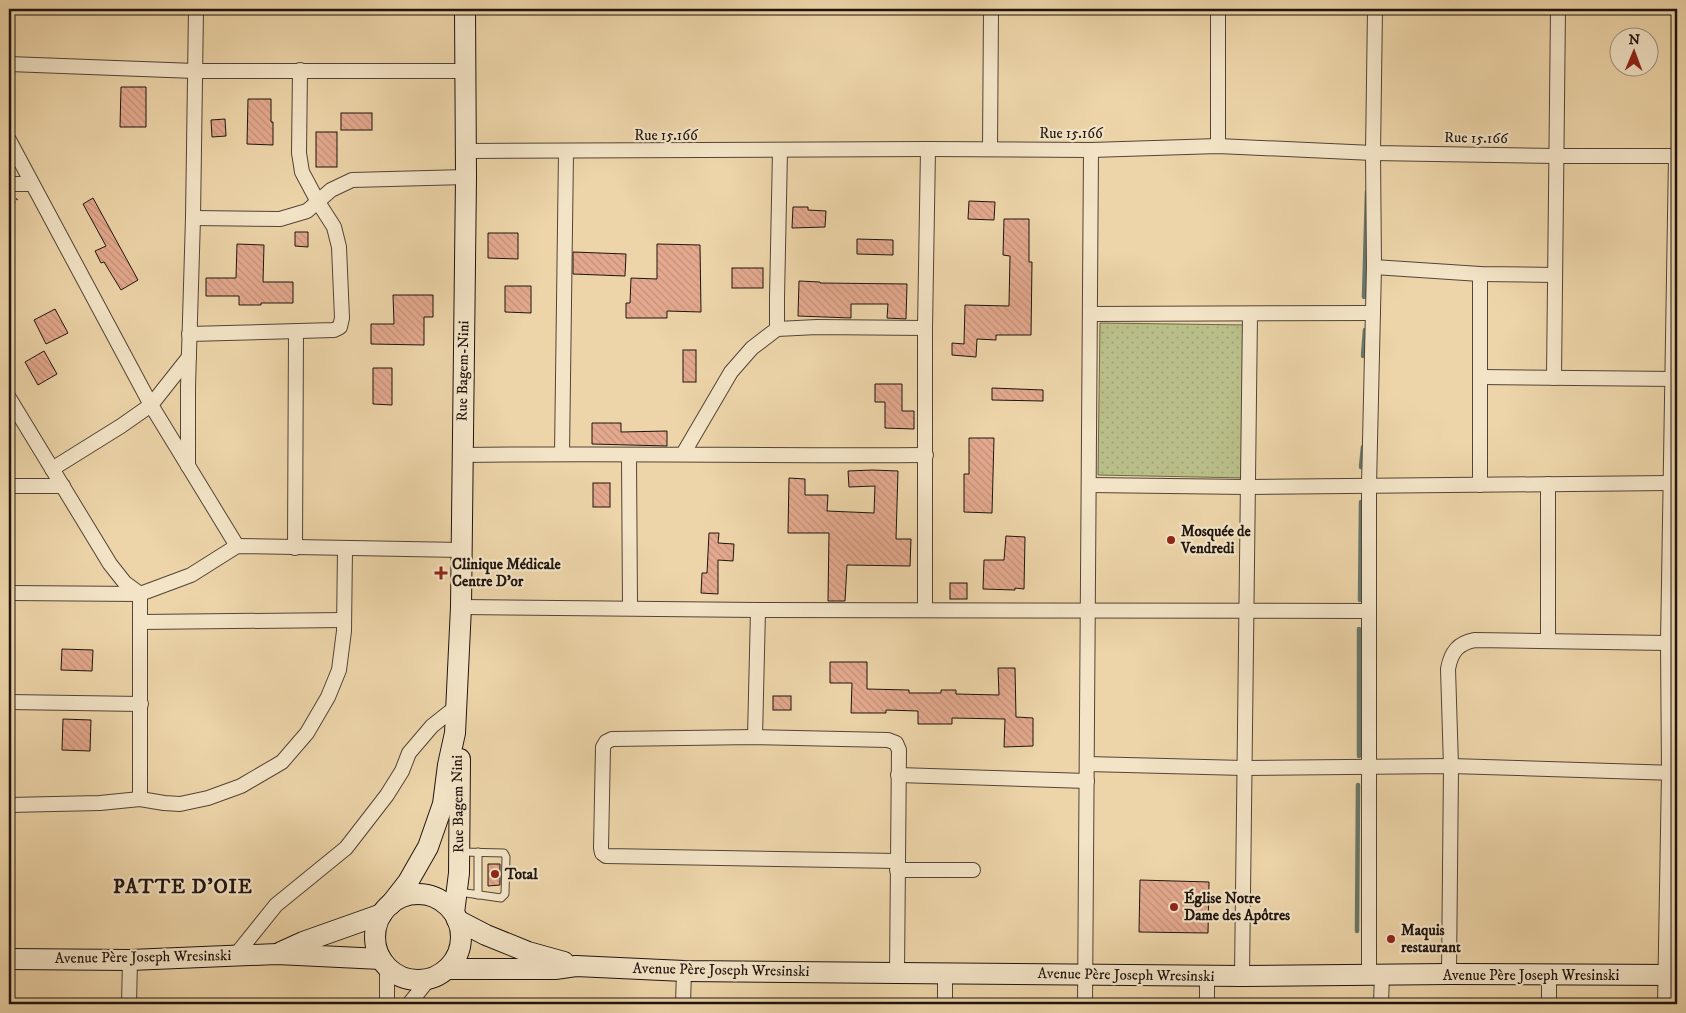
<svg xmlns="http://www.w3.org/2000/svg" width="1686" height="1013" viewBox="0 0 1686 1013" font-family="'IM FELL DW Pica',serif">
<style>
.grass{fill:url(#grass-dots);stroke:#6c684b}
.lines{fill:none;stroke-linecap:round;stroke-linejoin:round}
.stream{stroke:#68776a;stroke-width:4.5}
.building{fill:url(#building-back-hatch);stroke:#1f140f}
.lane-casing{stroke:#524436;stroke-width:9}
.street-casing{stroke:#524436;stroke-width:16}
.secondary-casing{stroke:#1f140f;stroke-width:22}
.path{stroke:#1f140f;stroke-width:2.5;stroke-dasharray:1 2.5;stroke-linecap:butt}
.lane{stroke:#f3e4c7;stroke-width:7}
.street{stroke:#f3e4c7;stroke-width:14}
.secondary{stroke:#f3e4c7;stroke-width:20}
.poi-dot{fill:#8f2418;stroke:#f3e4c7;stroke-width:2}
.labels{text-anchor:middle;dominant-baseline:central;stroke-width:4.5;stroke-linejoin:round;paint-order:stroke}
.street-label{font-size:15px;fill:#1f140f;stroke:#f3e4c7}
.poi-label{font-size:15px;font-weight:bold;fill:#1f140f;stroke:#f3e4c7;text-anchor:start}
.district-label{font-size:20px;font-weight:bold;letter-spacing:1px;fill:#1f140f;stroke:#f3e4c7}
</style>
<defs>
<pattern id="grass-dots" width="8" height="8" patternUnits="userSpaceOnUse" patternTransform="scale(1.25)"><rect width="8" height="8" fill="#b9bd87"/><path d="M2 2h.1M6 6h.1" fill="none" stroke="#9fa273" stroke-width="1.8" stroke-linecap="round"/></pattern>
<pattern id="building-back-hatch" width="6" height="6" patternUnits="userSpaceOnUse" patternTransform="scale(1.25)"><rect width="6" height="6" fill="#e4a98e"/><path d="M-1 5l2 2M0 0l6 6M5-1l2 2" fill="none" stroke="#c39179"/></pattern>
</defs>
<rect width="100%" height="100%" fill="#edd5a9"/>
<filter id="stains"><feTurbulence type="fractalNoise" baseFrequency=".004" numOctaves="4"/><feColorMatrix values="0 0 0 0 .2 0 0 0 0 .09 0 0 0 0 .02 0 0 0 .5 -.17"/></filter>
<radialGradient id="worn" r=".72"><stop offset=".6" stop-color="#630" stop-opacity="0"/><stop offset="1" stop-color="#630" stop-opacity=".3"/></radialGradient>
<polygon class="grass" points="1100,323 1248,325 1246,478 1098,475"/>
<g class="lines">
<g class="stream">
<polyline points="1364,297 1367,192"/>
<polyline points="1363,356 1365,330"/>
<polyline points="1361,467 1363,447"/>
<polyline points="1360,600 1361,502"/>
<polyline points="1359,629 1359,756"/>
<polyline points="1357,931 1358,785"/>
</g>
</g>
<g class="building">
<polygon points="121,87 146,87 146,127 120,127"/>
<polygon points="248,99 271,99 271,122 273,122 273,145 247,144"/>
<rect x="341" y="113" width="31" height="17"/>
<polygon points="225,119 226,136 212,137 211,120"/>
<rect x="316" y="132" width="21" height="35"/>
<polygon points="93,198 138,280 121,290 104,262 101,263 95,251 106,246 83,204"/>
<polygon points="969,201 995,202 994,220 968,219"/>
<polygon points="793,207 808,207 808,210 826,211 825,227 792,228"/>
<polygon points="1004,219 1029,219 1029,262 1032,262 1031,335 996,335 996,340 977,339 976,357 952,355 952,343 964,344 965,305 1009,306 1009,304 1010,256 1003,255"/>
<polygon points="295,232 308,232 308,247 295,246"/>
<polygon points="488,233 518,233 518,259 488,258"/>
<polygon points="857,239 893,240 893,255 857,254"/>
<polygon points="237,244 264,245 263,282 293,282 293,303 261,303 261,305 239,305 239,296 206,296 206,278 236,278"/>
<polygon points="657,244 700,245 701,312 667,311 667,318 626,318 626,303 630,303 631,278 657,279"/>
<polygon points="573,252 626,254 625,276 573,274"/>
<rect x="732" y="268" width="31" height="20"/>
<polygon points="799,281 820,282 820,283 907,284 906,319 887,318 888,304 851,304 851,318 798,316"/>
<polygon points="505,286 531,286 531,313 505,312"/>
<polygon points="393,295 433,295 433,317 424,317 424,345 371,344 371,324 394,324"/>
<polygon points="55,309 68,333 46,344 34,320"/>
<rect x="683" y="350" width="13" height="32"/>
<polygon points="44,351 57,374 38,385 25,362"/>
<polygon points="373,368 392,368 392,405 373,404"/>
<polygon points="875,384 902,384 902,411 914,411 914,429 885,428 885,402 875,402"/>
<polygon points="992,388 1043,390 1043,401 992,400"/>
<polygon points="592,423 621,423 621,432 667,431 667,446 592,444"/>
<polygon points="969,438 994,438 992,513 964,512 964,474 969,474"/>
<polygon points="872,470 898,471 896,539 911,539 910,566 847,565 845,601 828,601 829,533 788,533 789,478 805,479 805,495 828,495 827,511 874,513 875,486 849,487 848,471"/>
<rect x="593" y="483" width="17" height="24"/>
<polygon points="709,533 719,533 718,543 734,544 733,561 718,560 718,594 701,593 702,573 707,573"/>
<polygon points="1006,536 1025,537 1024,589 1015,588 1015,590 983,589 984,560 1004,560"/>
<rect x="950" y="583" width="17" height="16"/>
<polygon points="62,649 93,650 92,671 61,670"/>
<polygon points="830,662 867,662 867,689 909,690 909,693 941,693 941,690 956,690 956,694 999,695 998,668 1015,668 1016,717 1033,718 1033,746 1004,747 1005,719 952,718 952,724 918,724 918,711 886,710 886,713 851,713 852,683 830,683"/>
<rect x="773" y="696" width="18" height="14"/>
<polygon points="63,719 91,720 90,751 62,750"/>
<polygon points="488,864 500,864 500,885 488,886"/>
<polygon points="1140,880 1209,882 1208,933 1139,932"/>
</g>
<g class="lines">
<defs>
<g id="lane">
<polyline points="459,892 501,898 505,894 506,857 504,853 462,852"/>
<polyline points="478,895 478,852"/>
</g>
<g id="street">
<polyline points="1218,9 1218,146"/>
<polyline points="9,64 195,71 465,71"/>
<polyline points="9,140 151,405 237,546"/>
<polyline points="990,149 991,9"/>
<polyline points="465,151 928,149 1091,150 1218,146 1373,153 1556,156 1677,156"/>
<polyline points="9,184 31,184"/>
<polyline points="193,218 280,219 307,211 331,190 352,180 466,177"/>
<polyline points="1374,267 1480,274 1555,275"/>
<polyline points="1090,314 1373,313"/>
<polyline points="777,329 777,298 780,151"/>
<polyline points="189,334 334,330 340,327 342,318 339,247 334,227 318,202 302,172 299,153 300,70"/>
<polyline points="1481,377 1677,379"/>
<polyline points="1554,378 1558,9"/>
<polyline points="9,398 110,564 125,583 140,594"/>
<polyline points="562,454 566,152"/>
<polyline points="683,454 731,372 752,348 777,329 817,327 925,328"/>
<path d="M462 455C617 453 771 456 926 455"/>
<polyline points="629,456 630,608"/>
<polyline points="188,466 188,387 193,218 196,9"/>
<polyline points="52,469 121,426 151,405 189,357"/>
<polyline points="1548,484 1548,641"/>
<polyline points="1089,485 1248,487 1670,483"/>
<polyline points="1480,485 1480,274"/>
<polyline points="9,486 63,486"/>
<polyline points="295,548 296,331"/>
<polyline points="9,593 140,594 191,575 237,546 462,550"/>
<polyline points="140,594 140,799"/>
<polyline points="461,607 758,610 1368,611"/>
<polyline points="925,610 925,328 928,149"/>
<polyline points="140,622 344,620"/>
<polyline points="9,702 141,704"/>
<polyline points="755,737 758,610"/>
<polyline points="1087,764 1244,768 1451,766 1676,773"/>
<polyline points="898,775 1087,781"/>
<polyline points="9,805 100,803 140,799 164,803 180,804 208,798 241,786 282,762 307,733 328,697 339,670 344,631 345,549"/>
<polyline points="897,870 973,870"/>
<polyline points="235,956 276,905 346,848 387,795 402,771 409,753 432,726 456,707"/>
<polyline points="387,967 387,1004"/>
<polyline points="897,973 899,750 896,743 888,740 755,737 612,739 606,742 603,747 601,848 602,853 606,856 897,861"/>
<path d="M1449 974 1451 766 1448 669C1451 652 1458 643 1475 640L1668 643"/>
<polyline points="1369,975 1369,485 1374,267 1373,153 1375,9"/>
<polyline points="1242,976 1250,314"/>
<polyline points="129,1004 130,960"/>
<polyline points="409,1004 429,979"/>
<polyline points="683,1004 684,971"/>
<polyline points="945,1004 945,973"/>
<polyline points="1085,1004 1091,150"/>
<polyline points="1207,1004 1207,976"/>
<polyline points="1381,1004 1382,974"/>
<polyline points="1549,1004 1549,975"/>
<polyline points="1665,1004 1669,773 1668,643 1676,156"/>
</g>
<g id="secondary">
<circle cx="418" cy="937" r="43"/>
<polyline points="390,905 408,882 428,847 443,804 448,765 455,733 461,607 466,177 465,9"/>
<polyline points="454,913 459,873 460,759"/>
<polyline points="457,920 486,935 528,952 564,962"/>
<polyline points="281,952 303,942 382,914"/>
<polyline points="9,959 130,960 277,954 381,959"/>
<polyline points="447,969 555,969 576,966 684,971 897,973 1242,976 1449,974 1677,975"/>
</g>
</defs>
<use href="#lane" class="lane-casing"/>
<use href="#street" class="street-casing"/>
<use href="#secondary" class="secondary-casing"/>
<polyline class="path" points="9,207 18,198"/>
<use href="#lane" class="lane"/>
<use href="#street" class="street"/>
<use href="#secondary" class="secondary"/>
</g>
<g class="poi-dot">
<circle cx="1171" cy="540" r="5"/>
<path d="M438.5 565.5h5v5h5v5h-5v5h-5v-5h-5v-5h5z"/>
<circle cx="495" cy="874" r="5"/>
<circle cx="1174" cy="907" r="5"/>
<circle cx="1391" cy="939" r="5"/>
</g>
<g class="labels">
<g class="street-label">
<text x="1071" y="133">Rue 15.166</text>
<text x="666" y="135">Rue 15.166</text>
<text transform="translate(1476 138) rotate(1)">Rue 15.166</text>
<text transform="translate(463 371) rotate(-89)">Rue Bagem-Nini</text>
<text transform="translate(458 804) rotate(-91)">Rue Bagem Nini</text>
<text transform="translate(143 957) rotate(-1)">Avenue Père Joseph Wresinski</text>
<text transform="translate(721 970) rotate(1)">Avenue Père Joseph Wresinski</text>
<text transform="translate(1126 975) rotate(1)">Avenue Père Joseph Wresinski</text>
<text x="1531" y="975">Avenue Père Joseph Wresinski</text>
</g>
<g class="poi-label">
<text x="1181" y="531">Mosquée de<tspan x="1181" dy="17">Vendredi</tspan></text>
<text x="452" y="564">Clinique Médicale<tspan x="452" dy="17">Centre D'or</tspan></text>
<text x="505" y="874">Total</text>
<text x="1184" y="898">Église Notre<tspan x="1184" dy="17">Dame des Apôtres</tspan></text>
<text x="1401" y="930">Maquis<tspan x="1401" dy="17">restaurant</tspan></text>
</g>
<g class="district-label">
<text x="183" y="887">PATTE D'OIE</text>
</g>
</g>
<rect width="1686" height="1013" fill="none" stroke="#edd5a9" stroke-width="30"/>
<rect x="10" y="10" width="1666" height="993" fill="none" stroke="#1f140f" stroke-width="2.5"/>
<rect x="15" y="15" width="1656" height="983" fill="none" stroke="#1f140f"/>
<g transform="translate(1634 52) rotate(1)"><circle r="24" fill="#f3e4c7" stroke="#9e917d"/>
<path d="M0-4L9 19L0 12L-9 19Z" fill="#8f2418"/>
<text y="-8" font-size="14" font-weight="bold" text-anchor="middle" fill="#1f140f">N</text>
</g>
<rect width="100%" height="100%" filter="url(#stains)"/>
<rect width="100%" height="100%" fill="url(#worn)"/>
</svg>
